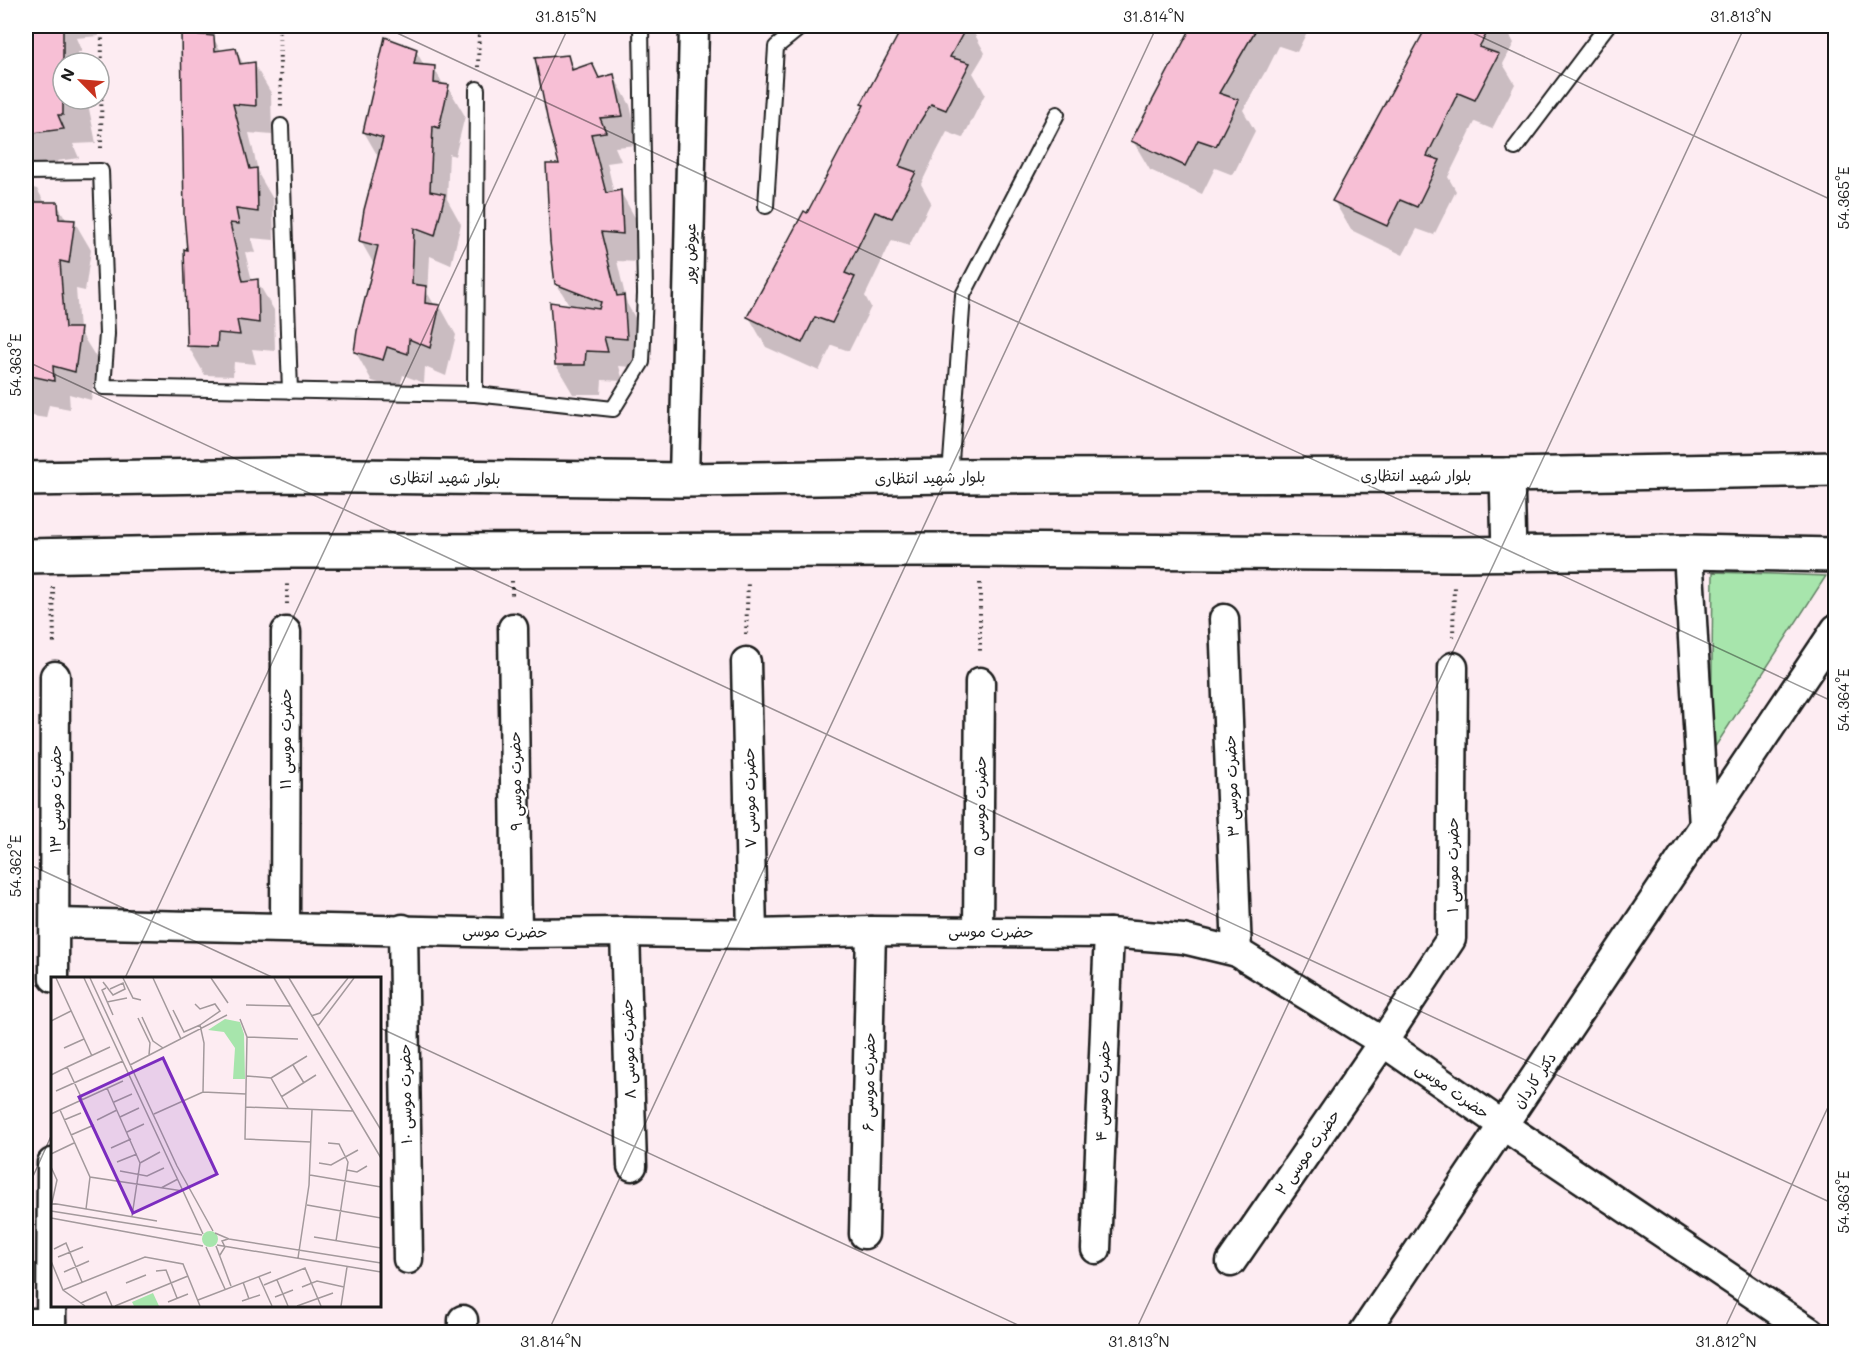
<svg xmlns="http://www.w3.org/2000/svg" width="1861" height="1358" viewBox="0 0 1861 1358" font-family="Mali,'Playpen Sans Arabic',sans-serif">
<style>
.green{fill:#a7e5ac;stroke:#628064;stroke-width:1.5}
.shadow{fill:#0003}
.building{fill:#f7bfd5;stroke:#1c1c1c;stroke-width:1.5}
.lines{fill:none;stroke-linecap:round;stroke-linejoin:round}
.lane-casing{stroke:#1c1c1c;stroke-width:18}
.street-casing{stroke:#1c1c1c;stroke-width:33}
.secondary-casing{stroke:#1c1c1c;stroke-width:38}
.path{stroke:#1c1c1c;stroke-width:4;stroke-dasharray:1.5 4.5;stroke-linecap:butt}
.lane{stroke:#fff;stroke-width:14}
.street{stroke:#fff;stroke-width:28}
.secondary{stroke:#fff;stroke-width:33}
.ticks{fill:none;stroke:#1c1c1c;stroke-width:1.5;stroke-opacity:0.45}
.labels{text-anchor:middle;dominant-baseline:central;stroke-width:4.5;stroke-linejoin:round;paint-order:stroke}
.street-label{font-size:15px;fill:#1c1c1c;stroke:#fff}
.inset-road{fill:none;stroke:#a3999c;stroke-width:1.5}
.view{fill:#7b2cbf;fill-opacity:0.15;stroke:#7b2cbf;stroke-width:3}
.inset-edge{fill:none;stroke:#1c1c1c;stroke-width:3}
.neatline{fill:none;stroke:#1c1c1c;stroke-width:2}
.ticks-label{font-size:15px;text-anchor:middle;fill:#1c1c1c}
</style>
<rect width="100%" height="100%" fill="#fdecf2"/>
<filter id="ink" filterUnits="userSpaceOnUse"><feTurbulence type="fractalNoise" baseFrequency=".0167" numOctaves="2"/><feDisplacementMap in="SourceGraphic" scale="12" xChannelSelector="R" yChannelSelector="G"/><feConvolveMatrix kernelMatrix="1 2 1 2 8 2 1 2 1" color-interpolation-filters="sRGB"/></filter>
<g filter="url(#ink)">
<polygon class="green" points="1713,572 1826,576 1711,753"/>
<g class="shadow">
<polygon points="26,26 97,26 99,36 76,38 82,52 78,52 80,63 63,63 63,99 87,99 96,143 73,144 79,158 57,161 59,174 32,179 26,168"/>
<polygon points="904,26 970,26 985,53 973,73 985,94 963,138 947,132 936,153 921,184 931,202 909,246 892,240 865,296 871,307 849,351 832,345 819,371 766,347 749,317 808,215 865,106 863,104"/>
<polygon points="1193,26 1310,26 1297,52 1279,46 1266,72 1265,72 1243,110 1255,131 1233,175 1215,168 1202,194 1150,170 1133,141"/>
<polygon points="1428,26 1504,26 1514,43 1503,64 1515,84 1492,129 1475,122 1448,177 1456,191 1434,235 1417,229 1403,255 1351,230 1334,201"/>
<polygon points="213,38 221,51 235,49 244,65 254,64 271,93 272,135 249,133 259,175 273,199 274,240 251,238 255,253 245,252 252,281 257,281 274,310 275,351 252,349 256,364 234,362 233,376 205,375 188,346 189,251"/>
<polygon points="416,51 425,67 434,68 444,86 448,87 465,116 455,156 449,154 447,199 461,224 451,265 430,256 428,294 435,306 440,306 456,335 446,376 425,367 424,383 403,375 399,389 372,381 355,351 375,266 360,240 379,158 364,132"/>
<polygon points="568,57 575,70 600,79 613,75 630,105 639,145 615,147 621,161 607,163 614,193 620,191 637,221 639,262 617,261 627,304 640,326 643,368 619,366 623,381 602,380 601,394 573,394 556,365 570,306 556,283 561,166"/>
<polygon points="26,186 37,189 45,203 57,204 67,221 74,221 91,250 85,291 76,289 79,330 97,359 91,400 69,394 70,409 49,405 46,418 26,415"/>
</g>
<g class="building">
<polygon points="26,26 63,26 63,115 58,115 64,129 26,134"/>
<polygon points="903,26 967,26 950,57 970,63 946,110 931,104 919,123 899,166 916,172 892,218 875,212 845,273 855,277 832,323 815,317 802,343 747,317 804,211 807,213 864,105 861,104"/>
<polygon points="1192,26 1258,26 1219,93 1239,100 1216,146 1198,140 1185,166 1131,141"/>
<polygon points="1427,26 1491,26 1479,47 1499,54 1475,100 1458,93 1427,156 1440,160 1417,207 1400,200 1387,226 1332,201"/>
<polygon points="181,33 214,36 215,51 236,48 240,64 255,62 256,106 233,104 250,169 257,168 258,212 236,209 239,224 230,223 243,281 258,279 259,323 237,320 240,335 218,333 217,347 187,346 184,249 187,250 184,214"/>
<polygon points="385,37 417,49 414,64 435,66 434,83 449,85 439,128 433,126 430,191 445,194 435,236 414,228 412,284 426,286 425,303 440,305 430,348 409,339 408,354 387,347 383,360 354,352 357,331 378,246 359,241 364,210 383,138 363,132"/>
<polygon points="568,55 572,70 592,63 599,78 614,74 623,116 600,118 606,132 591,134 606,193 621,190 623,234 601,232 617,296 624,295 627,339 604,337 608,352 586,351 585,365 555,365 550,302 599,309 601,302 555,284 550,242 546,164 559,164 549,127 535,58"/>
<polygon points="26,202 58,202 59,219 75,220 69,263 60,261 65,328 81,328 75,372 53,366 54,381 26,375"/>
</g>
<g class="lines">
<defs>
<g id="lane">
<polyline points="281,126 290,391"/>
<polyline points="1515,148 1607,26"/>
<polyline points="26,172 101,171 107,334 103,387 475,394 613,409 642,362 645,294 641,26"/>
<polyline points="766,206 776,47 802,26"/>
<polyline points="475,394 477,89"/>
<polyline points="950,475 963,295 1057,114"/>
</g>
<g id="street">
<polyline points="684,480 694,26"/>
<polyline points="1688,552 1704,827"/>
<polyline points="1224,619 1237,952"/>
<polyline points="513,628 517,933"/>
<polyline points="746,662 752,934"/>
<polyline points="55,923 517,933 625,932 752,934 871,931 1109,933 1183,939 1237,952 1383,1042 1504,1126 1810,1332"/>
<polyline points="285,926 286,632"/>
<polyline points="403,929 408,1259"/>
<polyline points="978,931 980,682"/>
<polyline points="625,932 632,1166"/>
<polyline points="54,978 55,676"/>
<polyline points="864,1234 871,931"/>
<polyline points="1096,1249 1109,933"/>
<polyline points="1231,1262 1383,1042 1451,939 1453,667"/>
<polyline points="26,1323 51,1323"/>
<polyline points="51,1332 52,1163"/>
<polyline points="463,1332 463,1320"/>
<polyline points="1364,1332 1836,629"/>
</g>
<g id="secondary">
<polyline points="1507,475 1509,554"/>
<polyline points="26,479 278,475 684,480 950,476 1507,475 1836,469"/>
<polyline points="26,556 289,551 980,550 1454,554 1688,552 1836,555"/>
</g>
</defs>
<use href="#lane" class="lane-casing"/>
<use href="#street" class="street-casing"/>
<use href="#secondary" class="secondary-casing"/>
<g class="path">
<polyline points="279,26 281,106"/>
<polyline points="454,26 456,28 479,32 495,26"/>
<polyline points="478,67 479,32"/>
<polyline points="101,148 102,26"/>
<polyline points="512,581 512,598"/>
<polyline points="980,583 980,654"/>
<polyline points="53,587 54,646"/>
<polyline points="287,604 287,582"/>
<polyline points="746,634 748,582"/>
<polyline points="1453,637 1454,584"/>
</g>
<use href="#lane" class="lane"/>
<use href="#street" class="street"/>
<use href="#secondary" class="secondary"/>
</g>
</g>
<path class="ticks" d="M382 26 1836 703M1458 26 1836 202M26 361 1836 1205M26 863 274 978M125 978 569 26M380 1028 1033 1332M26 1192 52 1134M548 1332 1157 26M1135 1332 1745 26M1723 1332 1836 1090"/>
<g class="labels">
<g class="street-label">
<text transform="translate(689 253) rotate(-89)">عیوض پور</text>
<text x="1416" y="475">بلوار شهید انتظاری</text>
<text transform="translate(445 477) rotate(1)">بلوار شهید انتظاری</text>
<text transform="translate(930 477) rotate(-1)">بلوار شهید انتظاری</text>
<text transform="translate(285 739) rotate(-90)">حضرت موسی ۱۱</text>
<text transform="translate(515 781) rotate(-91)">حضرت موسی ۹</text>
<text transform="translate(1231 786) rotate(-92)">حضرت موسی ۳</text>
<text transform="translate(749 798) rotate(-91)">حضرت موسی ۷</text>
<text transform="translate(55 799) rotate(-90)">حضرت موسی ۱۳</text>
<text transform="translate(979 806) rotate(-89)">حضرت موسی ۵</text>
<text transform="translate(1452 865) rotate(-90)">حضرت موسی ۱</text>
<text transform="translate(505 931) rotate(1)">حضرت موسی</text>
<text transform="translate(991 931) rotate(1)">حضرت موسی</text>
<text transform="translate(628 1049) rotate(-92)">حضرت موسی ۸</text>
<text transform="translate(1534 1080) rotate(-56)">دکتر کاردان</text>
<text transform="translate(868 1082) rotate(-89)">حضرت موسی ۶</text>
<text transform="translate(1453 1090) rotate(35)">حضرت موسی</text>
<text transform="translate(1102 1091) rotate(-88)">حضرت موسی ۴</text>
<text transform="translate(405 1094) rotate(-91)">حضرت موسی ۱۰</text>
<text transform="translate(1307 1152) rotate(-55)">حضرت موسی ۲</text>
</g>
</g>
<g transform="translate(51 977)">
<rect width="330" height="330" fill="#fdecf2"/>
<path d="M174 42 189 45 193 57 194 102H182L184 71 173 55 157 53ZM151 262a8 8 0 1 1 16 0a8 8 0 1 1-16 0ZM102 316 108 329H83L81 325Z" fill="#a7e5ac"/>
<path class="inset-road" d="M5 1 41 79M33 1 152 257M39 1 126 189 162 254M72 1 82 21 90 23M102 1 130 62M160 1 177 26M223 1 330 181M238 1 330 153M52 5 62 18 74 12 72 6 59 12M55 11 51 13 62 38M56 25 76 21M144 27 149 32 164 27 169 34 149 48 153 66 152 115M195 28 240 29M122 33 133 55 149 48M260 39 269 36 297 1M91 40 102 64 112 71M87 41 99 66 98 78M189 42 196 60 194 162 260 165M0 44 20 34M267 49 303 1M196 60 247 62M13 71 33 62M79 88 176 38M242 88 253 106M16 90 59 70M0 98 16 90 31 122M196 99 220 101 237 131M220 101 256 79M56 111 89 186 81 239M5 114 72 84M230 120 265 98M63 125 81 117M194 130 302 134M9 133 39 200 132 214M0 137 72 104M103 137 152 115 195 117M69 140 88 131M13 143 30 136M46 143 66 133M76 155 93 147M20 158 43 148M277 166 288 167 297 185 285 264M60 171 80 162M0 177 23 166M66 185 86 177M89 186 109 175M268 186 280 188 307 173M0 190 6 203 0 230M296 193 306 195 316 189M69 194 96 199 113 191M259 198 330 210M110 211 127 202M0 226 106 244M256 228 330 241M35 232 39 200M0 234 151 258M0 241 152 269M164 256 178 262 330 286M263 260 330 271M166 268 330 295M165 269 180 309M155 270 174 312M3 272 15 266 31 305M169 278 174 270 171 264 177 262M7 280 32 270M247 281 258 208 261 133M0 284 12 313 34 329M105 294 115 293 126 321M13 295 38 284M208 300 221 329M226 303 237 329M192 305 198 322M75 306 95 298M213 308 254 291 270 329M251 310 266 304 293 310M12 313 94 280 132 287 149 329M224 320 242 313M147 323 220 295M191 324 209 318M117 325 137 317M30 326 55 315 61 329M64 329 137 299M246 329 282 316M290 329 296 290"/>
<path class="view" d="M112 81 166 197 82 236 28 120Z"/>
<rect width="330" height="330" class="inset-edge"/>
</g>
<rect width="1861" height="1358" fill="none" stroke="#fff" stroke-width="66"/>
<g transform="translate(81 81) rotate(295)"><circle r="28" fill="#ffffff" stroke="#a4a4a4" stroke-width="1.5"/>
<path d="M0-4.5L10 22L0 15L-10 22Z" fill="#c8321e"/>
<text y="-9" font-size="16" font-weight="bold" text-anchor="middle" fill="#1c1c1c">N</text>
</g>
<rect x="33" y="33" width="1795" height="1292" class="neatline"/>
<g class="ticks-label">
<text x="566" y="22">31.815°N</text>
<text x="1154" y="22">31.814°N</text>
<text x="1741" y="22">31.813°N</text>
<text transform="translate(1844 198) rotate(-90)" y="5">54.365°E</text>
<text transform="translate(16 365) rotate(-90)" y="5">54.363°E</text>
<text transform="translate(1844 700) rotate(-90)" y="5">54.364°E</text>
<text transform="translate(16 866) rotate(-90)" y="5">54.362°E</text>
<text transform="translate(1844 1202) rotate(-90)" y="5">54.363°E</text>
<text x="551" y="1347">31.814°N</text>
<text x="1139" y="1347">31.813°N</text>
<text x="1726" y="1347">31.812°N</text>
</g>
</svg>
